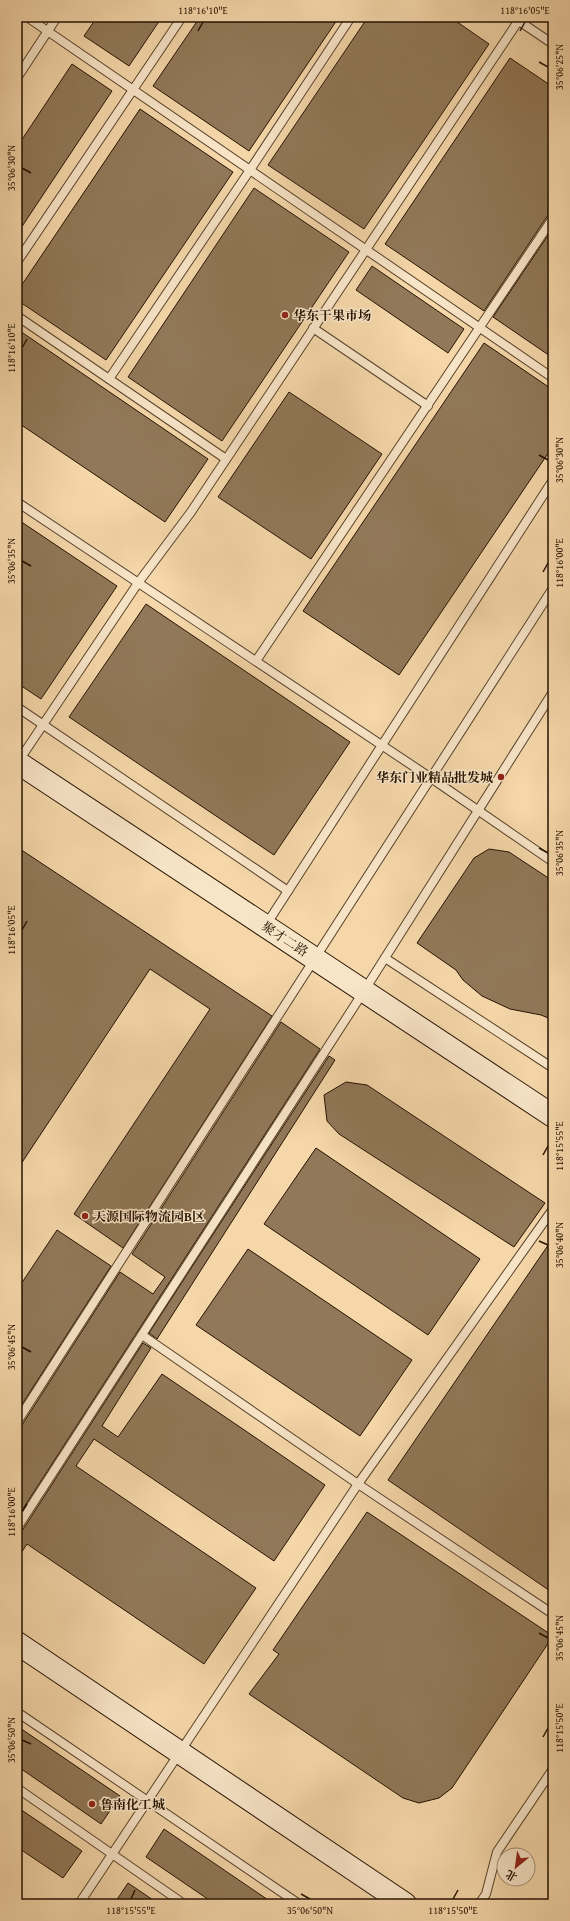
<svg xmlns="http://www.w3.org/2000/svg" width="570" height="1921" viewBox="0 0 570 1921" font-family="'Gentium Book Plus','Noto Serif SC',serif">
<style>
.building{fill:#917858;stroke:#251200}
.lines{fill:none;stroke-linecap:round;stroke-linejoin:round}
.lane-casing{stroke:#59432a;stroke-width:10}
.secondary-casing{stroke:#251200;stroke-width:24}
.lane{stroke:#f8e5c8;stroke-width:8}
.secondary{stroke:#f8e5c8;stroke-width:22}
.ticks{fill:none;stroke:#251200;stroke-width:1.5}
.poi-dot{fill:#8f2418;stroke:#f8e5c8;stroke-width:1.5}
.labels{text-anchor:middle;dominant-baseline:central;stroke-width:3;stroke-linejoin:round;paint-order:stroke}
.poi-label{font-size:13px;font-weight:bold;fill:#251200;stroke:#f8e5c8;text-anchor:start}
.street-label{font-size:13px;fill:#251200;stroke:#f8e5c8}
.neatline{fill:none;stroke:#251200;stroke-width:1.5}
.ticks-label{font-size:10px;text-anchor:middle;fill:#251200}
</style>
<rect width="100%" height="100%" fill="#f5d7aa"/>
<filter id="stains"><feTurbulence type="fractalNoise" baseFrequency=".005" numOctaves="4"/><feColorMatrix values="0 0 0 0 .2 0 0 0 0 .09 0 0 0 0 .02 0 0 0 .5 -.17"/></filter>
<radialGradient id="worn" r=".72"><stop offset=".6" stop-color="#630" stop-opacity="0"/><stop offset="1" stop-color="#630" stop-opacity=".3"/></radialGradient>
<g class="building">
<polygon points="97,17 162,17 129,66 84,36"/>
<polygon points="200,17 339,17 249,151 153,86"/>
<polygon points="368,17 450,17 489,44 364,229 268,165"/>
<polygon points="510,58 553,87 553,213 548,215 484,311 385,244"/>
<polygon points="72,64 112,91 17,234 17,147"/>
<polygon points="140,109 233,172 106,360 17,300 17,292"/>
<polygon points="254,188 349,252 222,441 128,377"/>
<polygon points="553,228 553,358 493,317"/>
<polygon points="372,266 464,329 448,353 356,290"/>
<polygon points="17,329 208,459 165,522 17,422"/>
<polygon points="484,343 553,390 553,446 399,675 303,611"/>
<polygon points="289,392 382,454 311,559 218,497"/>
<polygon points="17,519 117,586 41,699 17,683"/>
<polygon points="146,604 350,742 274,855 69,717"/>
<polygon points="17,847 272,1016 123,1248 74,1214 210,1009 150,969 17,1170"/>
<polygon points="489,849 509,852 553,881 553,1020 541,1015 510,1009 482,996 463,980 456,970 417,943 474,858"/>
<polygon points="281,1022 320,1049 17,1518 17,1427 22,1425 120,1272 153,1294 165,1277 132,1254"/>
<polygon points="329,1056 335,1060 157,1339 149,1333"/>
<polygon points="346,1082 367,1085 545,1203 514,1247 339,1134 327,1121 324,1095"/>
<polygon points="316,1148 480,1259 428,1335 264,1224"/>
<polygon points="57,1230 111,1266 17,1412 17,1290"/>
<polygon points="553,1238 553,1593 388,1480"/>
<polygon points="248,1249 412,1360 360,1436 196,1325"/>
<polygon points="143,1343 151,1348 102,1426 118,1437 162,1374 325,1485 274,1561 94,1439 76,1466 256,1588 204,1664 27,1544 17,1559 17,1533 22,1531"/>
<polygon points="367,1512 553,1636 452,1788 439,1798 419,1803 403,1798 249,1694 279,1654 273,1650"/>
<polygon points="17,1726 120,1796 101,1824 17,1766"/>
<polygon points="17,1807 82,1851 63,1878 17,1847"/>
<polygon points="164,1829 274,1904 215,1904 146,1857"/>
<polygon points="128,1883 159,1904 114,1904"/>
</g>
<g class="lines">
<defs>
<g id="lane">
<polyline points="27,17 553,378"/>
<polyline points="513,17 553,44"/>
<polyline points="17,78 57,17"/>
<polyline points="17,262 182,17"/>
<polyline points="17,316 226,459"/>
<polyline points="313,328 428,406"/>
<polyline points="109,379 250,170 351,17"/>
<polyline points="17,502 431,778 553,862"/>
<polyline points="256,661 553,218"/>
<polyline points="17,707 288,891"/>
<polyline points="18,762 138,583 191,512 521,17"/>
<polyline points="266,925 553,480"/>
<polyline points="385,958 553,1068"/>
<polyline points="142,1335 358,1484 553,1614"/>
<polyline points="17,1422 553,588"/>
<polyline points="17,1528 364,991 553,692"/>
<polyline points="17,1712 299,1904"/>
<polyline points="17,1788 184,1904"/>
<polyline points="79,1904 358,1484 553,1209"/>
<polyline points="479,1904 486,1894 497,1852 553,1769"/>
</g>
<g id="secondary">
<polyline points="17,762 553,1116"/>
<polyline points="17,1643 405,1904"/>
</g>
</defs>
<use href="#lane" class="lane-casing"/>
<use href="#secondary" class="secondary-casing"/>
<use href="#lane" class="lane"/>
<use href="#secondary" class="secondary"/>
</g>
<path class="ticks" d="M198 31 203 22M520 31 525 22M539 62 548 67M22 168 31 173M22 348 27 339M539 455 548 460M22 561 31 566M543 572 548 563M539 848 548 853M22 930 27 921M543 1155 548 1146M539 1241 548 1245M22 1347 31 1352M22 1512 27 1504M539 1633 548 1638M543 1737 548 1728M22 1740 31 1744M301 1894 310 1899M131 1899 135 1890M453 1899 458 1890"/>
<g class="poi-dot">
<circle cx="285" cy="315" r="4"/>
<circle cx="501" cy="777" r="4"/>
<circle cx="85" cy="1216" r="4"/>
<circle cx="92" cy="1804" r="4"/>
</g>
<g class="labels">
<g class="poi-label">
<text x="293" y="315">华东干果市场</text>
<text x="493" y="777" text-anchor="end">华东门业精品批发城</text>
<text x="93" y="1216">天源国际物流园B区</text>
<text x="100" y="1804">鲁南化工城</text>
</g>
<g class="street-label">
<text transform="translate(285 939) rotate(33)">聚才二路</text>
</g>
</g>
<rect width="570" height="1921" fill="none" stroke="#f5d7aa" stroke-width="44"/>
<g transform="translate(516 1867) rotate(209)"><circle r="19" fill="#f8e5c8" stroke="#a49178"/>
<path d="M0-3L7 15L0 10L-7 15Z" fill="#8f2418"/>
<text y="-6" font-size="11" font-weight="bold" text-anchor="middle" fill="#251200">北</text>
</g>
<rect x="22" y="22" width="526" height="1877" class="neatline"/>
<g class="ticks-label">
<text x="203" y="14">118°16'10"E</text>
<text x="525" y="14">118°16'05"E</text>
<text transform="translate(559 67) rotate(-90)" y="4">35°06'25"N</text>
<text transform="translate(11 168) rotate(-90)" y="4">35°06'30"N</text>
<text transform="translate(11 348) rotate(-90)" y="4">118°16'10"E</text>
<text transform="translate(559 460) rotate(-90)" y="4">35°06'30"N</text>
<text transform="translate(11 561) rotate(-90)" y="4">35°06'35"N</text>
<text transform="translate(559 563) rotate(-90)" y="4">118°16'00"E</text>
<text transform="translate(559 853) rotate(-90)" y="4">35°06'35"N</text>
<text transform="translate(11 930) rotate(-90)" y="4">118°16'05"E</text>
<text transform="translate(559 1146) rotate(-90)" y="4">118°15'55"E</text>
<text transform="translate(559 1245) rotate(-90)" y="4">35°06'40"N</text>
<text transform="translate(11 1347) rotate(-90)" y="4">35°06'45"N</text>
<text transform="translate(11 1512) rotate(-90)" y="4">118°16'00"E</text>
<text transform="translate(559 1638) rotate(-90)" y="4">35°06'45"N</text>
<text transform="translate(559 1728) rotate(-90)" y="4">118°15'50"E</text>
<text transform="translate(11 1740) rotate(-90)" y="4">35°06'50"N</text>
<text x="131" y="1914">118°15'55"E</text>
<text x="310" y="1914">35°06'50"N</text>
<text x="453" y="1914">118°15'50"E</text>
</g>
<rect width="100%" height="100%" filter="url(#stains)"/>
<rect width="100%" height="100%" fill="url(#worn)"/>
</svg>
